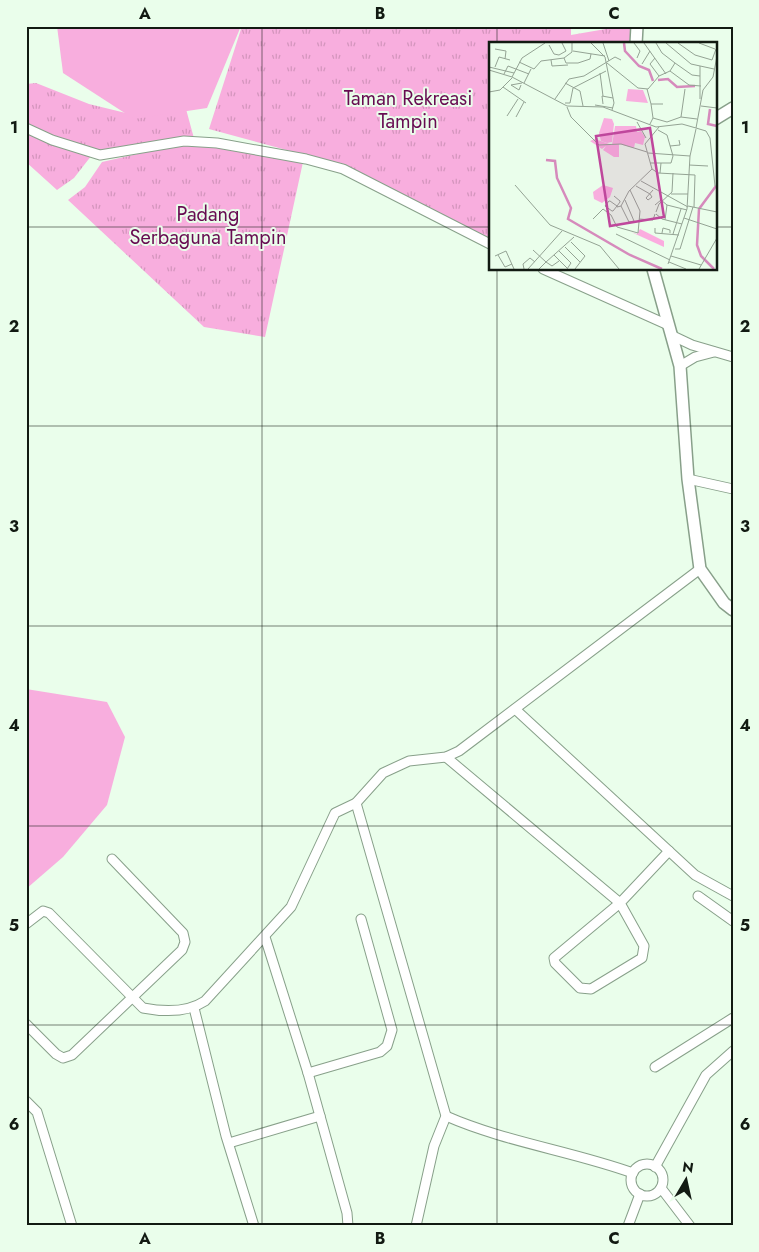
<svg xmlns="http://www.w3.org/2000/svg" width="759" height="1252" viewBox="0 0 759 1252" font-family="Jost,sans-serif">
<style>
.park{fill:url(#park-tufts)}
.pitch{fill:#f8aede}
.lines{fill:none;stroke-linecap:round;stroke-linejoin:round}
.minor-casing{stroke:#88a08a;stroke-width:11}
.tertiary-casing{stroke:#88a08a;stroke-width:14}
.minor{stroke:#fff;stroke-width:9}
.tertiary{stroke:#fff;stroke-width:11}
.grid{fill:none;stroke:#121a12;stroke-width:1;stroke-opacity:0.55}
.labels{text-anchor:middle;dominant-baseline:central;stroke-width:4;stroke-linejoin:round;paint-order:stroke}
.park-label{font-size:20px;fill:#670b51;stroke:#eafeeb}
.inset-river{fill:none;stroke:#d68abc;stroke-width:2.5}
.inset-road{fill:none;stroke:#94a394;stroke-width:1}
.view{fill:#bf479c;fill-opacity:0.15;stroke:#bf479c;stroke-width:2.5}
.inset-edge{fill:none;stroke:#121a12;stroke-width:2.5}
.neatline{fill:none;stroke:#121a12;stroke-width:2}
.grid-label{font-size:16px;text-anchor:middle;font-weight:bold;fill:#121a12}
</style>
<defs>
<pattern id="park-tufts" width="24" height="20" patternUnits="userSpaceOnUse" patternTransform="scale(1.25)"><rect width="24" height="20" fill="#f8aede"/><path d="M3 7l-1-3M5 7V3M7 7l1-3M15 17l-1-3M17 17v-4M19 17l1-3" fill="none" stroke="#d495bd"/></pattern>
</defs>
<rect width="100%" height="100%" fill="#eafeeb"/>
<g class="park">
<polygon points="242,26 571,26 571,35 623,26 635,26 642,44 490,44 490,238 316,158 209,129"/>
<polygon points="36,83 89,104 134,115 186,109 195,142 95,151 74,178 57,190 26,162 26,84"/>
<polygon points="192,144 303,162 265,337 204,327 68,200 85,187 102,162 155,150"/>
</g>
<g class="pitch">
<polygon points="57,26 241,26 207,108 134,119 63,73"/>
<polygon points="26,689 107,702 125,737 107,805 63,857 26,889"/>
</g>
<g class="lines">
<defs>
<g id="minor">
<polyline points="26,128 52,140 100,155 184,141 217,143 306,159 343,169 490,244"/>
<polyline points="543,269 668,325"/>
<polyline points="673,336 692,345 733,357"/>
<polyline points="680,366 695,357 714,352"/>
<polyline points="688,479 733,489"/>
<polyline points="515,709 695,875 733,896"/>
<polyline points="446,757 620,903 644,946 642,958 591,989 580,988 555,963 554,958 620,903 669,851"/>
<polyline points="356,803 446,1116 434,1146 416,1226"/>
<polyline points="698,896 733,921"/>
<path d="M26 924 43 911 49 913 143 1008C164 1012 187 1013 205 1001L291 907 335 813 356 803 383 773 409 761 446 757 459 751 700 569"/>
<polyline points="265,937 308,1073 347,1213 348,1226"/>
<polyline points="194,1008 226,1136 254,1226"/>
<polyline points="26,1024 56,1054 63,1058 72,1055 182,950 185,942 183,933 112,859"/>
<polyline points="655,1067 733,1018"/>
<polyline points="308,1073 380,1052 387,1046 392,1030 361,919"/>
<polyline points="26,1101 37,1112 72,1226"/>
<path d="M446 1116C505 1142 572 1151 633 1173"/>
<polyline points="229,1143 320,1116"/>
<circle cx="647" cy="1180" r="16"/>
<polyline points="655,1167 706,1075 733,1051"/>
<polyline points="661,1188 690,1226"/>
<polyline points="628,1226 640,1194"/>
</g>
<g id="tertiary">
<polyline points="636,44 637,26"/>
<polyline points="715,119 733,108"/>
<polyline points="653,269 680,366 688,479 700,569 724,603 733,610"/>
</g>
</defs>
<use href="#minor" class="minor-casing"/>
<use href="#tertiary" class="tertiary-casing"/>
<use href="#minor" class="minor"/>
<use href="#tertiary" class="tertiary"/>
</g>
<path class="grid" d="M262 26V1226M497 26V44M26 227H490M715 227H733M497 269V1226M26 426H733M26 626H733M26 826H733M26 1025H733"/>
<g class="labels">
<g class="park-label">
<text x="408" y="98">Taman Rekreasi<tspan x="408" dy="23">Tampin</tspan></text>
<text x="208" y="214">Padang<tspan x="208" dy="23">Serbaguna Tampin</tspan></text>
</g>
</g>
<g transform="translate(489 42)">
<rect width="228" height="228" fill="#eafeeb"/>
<path d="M151 187 175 199V205L142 190 148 192Z" fill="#fbacdf"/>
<path d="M126 84H147L148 90 152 89 156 95 154 103 146 101 145 106 130 102V115H125L114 108 117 104 113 107 101 99 106 97 123 103Z" fill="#f8aede"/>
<path d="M139 47 154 48 159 61 137 59ZM115 76 123 77 125 82 123 100 118 101 112 99 110 91ZM114 143 124 146 121 155 113 161 105 157 104 150Z" fill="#f8aede"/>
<path class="inset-river" d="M135 1 136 9 150 24 160 28 164 39M169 38 179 37 188 45 206 44M221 67 219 82 228 84M57 118 66 119 68 136 82 166 79 177 141 213 173 227M225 227 212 214 208 203 210 167 227 144"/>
<path class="inset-road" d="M102 1 116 15 125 61 123 68M114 1 120 19M145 1 151 9 148 16M155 1 177 32M167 1 173 11 186 21 203 33 211 34M177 1 202 22 225 27M189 1 206 13 223 18 227 7M210 1 226 7M60 3 65 12 70 13 77 9 73 1M6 7 17 9 16 17M84 9 116 14M75 16 77 21H89L101 17 102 12M166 16 161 22 170 34 181 29 186 21M62 18 63 24 79 23M30 20 45 27 52 19 75 16 83 10V1M118 21 149 46 159 47 170 34M153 22 161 9M211 24V57M0 25 25 31M6 25 10 15 21 18M0 28 23 35 78 64 114 65 167 85 193 82 207 86 214 48 224 35 228 14M181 29 200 43 212 44M111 31 114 54M15 32 19 24 40 32M23 35 33 16 56 1M35 41 42 27M76 41 91 49 94 64M32 43 30 48 22 43 33 41M14 45 37 61M84 46 117 29M158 47 162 62M0 50 11 48 23 36M66 57 80 37 95 34 126 15 132 18M76 61H81L84 46M114 62 113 54 124 56M106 63 124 66M212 64 228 66M78 65 82 75 110 103 132 102 158 110M18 74 29 57M27 75 35 60M192 75 208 77M164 76 162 62H174M148 80 157 96M161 82 164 76 178 80 192 75 196 47M170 85 156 102 163 127 169 131 206 133 205 165M207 86 217 89 221 96 226 144M169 88 178 93 184 114 182 121H172M181 104 191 103 190 98M159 111 201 114M161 121H172L171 131M200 123 219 124M152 139 199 165M26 143 61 183 111 204 130 227M147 144 161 152M161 152 163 155 159 158 157 156 164 148M182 152H199M125 154 131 159V160L128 164 124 169H123L116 164 120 159H121L128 164V165L132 164 140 149 163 127M166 163 172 158 178 163 198 168M132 164 140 180 145 179 136 158M199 164 228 170M167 170 170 162 183 150 184 131M167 172 173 177 193 182M195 176 228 187M104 177 114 167 122 173 128 185 149 191 151 169 141 148M150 177 164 178 166 172M176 178 178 163M166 186V191L190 193M173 191 174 186 181 188V191M127 192 181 218M184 192 192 167M82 200 96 214 86 227M76 205 91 220M186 207H191L204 165M44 208 57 220 85 195M70 209 82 221 78 227M9 213 16 225 23 222M65 213 78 226M6 214 17 209 25 227M182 214 212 223M180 220 197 227M179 222 198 167 201 114 207 87M35 227 34 222 41 216 46 220M39 227 73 189M50 227 57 220 63 224 70 219M210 227 228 196"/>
<path class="view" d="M161 86 175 175 121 184 107 94Z"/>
<rect width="228" height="228" class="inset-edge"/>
</g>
<rect width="759" height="1252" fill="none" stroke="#eafeeb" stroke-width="55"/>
<g transform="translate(686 1180) rotate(9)" stroke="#eafeeb" stroke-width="4" paint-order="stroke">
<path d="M0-4L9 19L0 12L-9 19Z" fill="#121a12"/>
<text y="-8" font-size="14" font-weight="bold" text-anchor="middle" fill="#121a12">N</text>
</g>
<rect x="28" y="28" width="704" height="1196" class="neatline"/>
<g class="grid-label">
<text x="145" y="19">A</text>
<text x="380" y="19">B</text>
<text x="614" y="19">C</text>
<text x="14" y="133">1</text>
<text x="745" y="133">1</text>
<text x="14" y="332">2</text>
<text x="745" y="332">2</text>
<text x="14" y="532">3</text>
<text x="745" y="532">3</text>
<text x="14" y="731">4</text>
<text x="745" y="731">4</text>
<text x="14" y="931">5</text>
<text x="745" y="931">5</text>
<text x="14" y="1130">6</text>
<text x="745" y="1130">6</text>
<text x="145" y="1244">A</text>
<text x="380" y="1244">B</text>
<text x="614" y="1244">C</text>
</g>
</svg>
